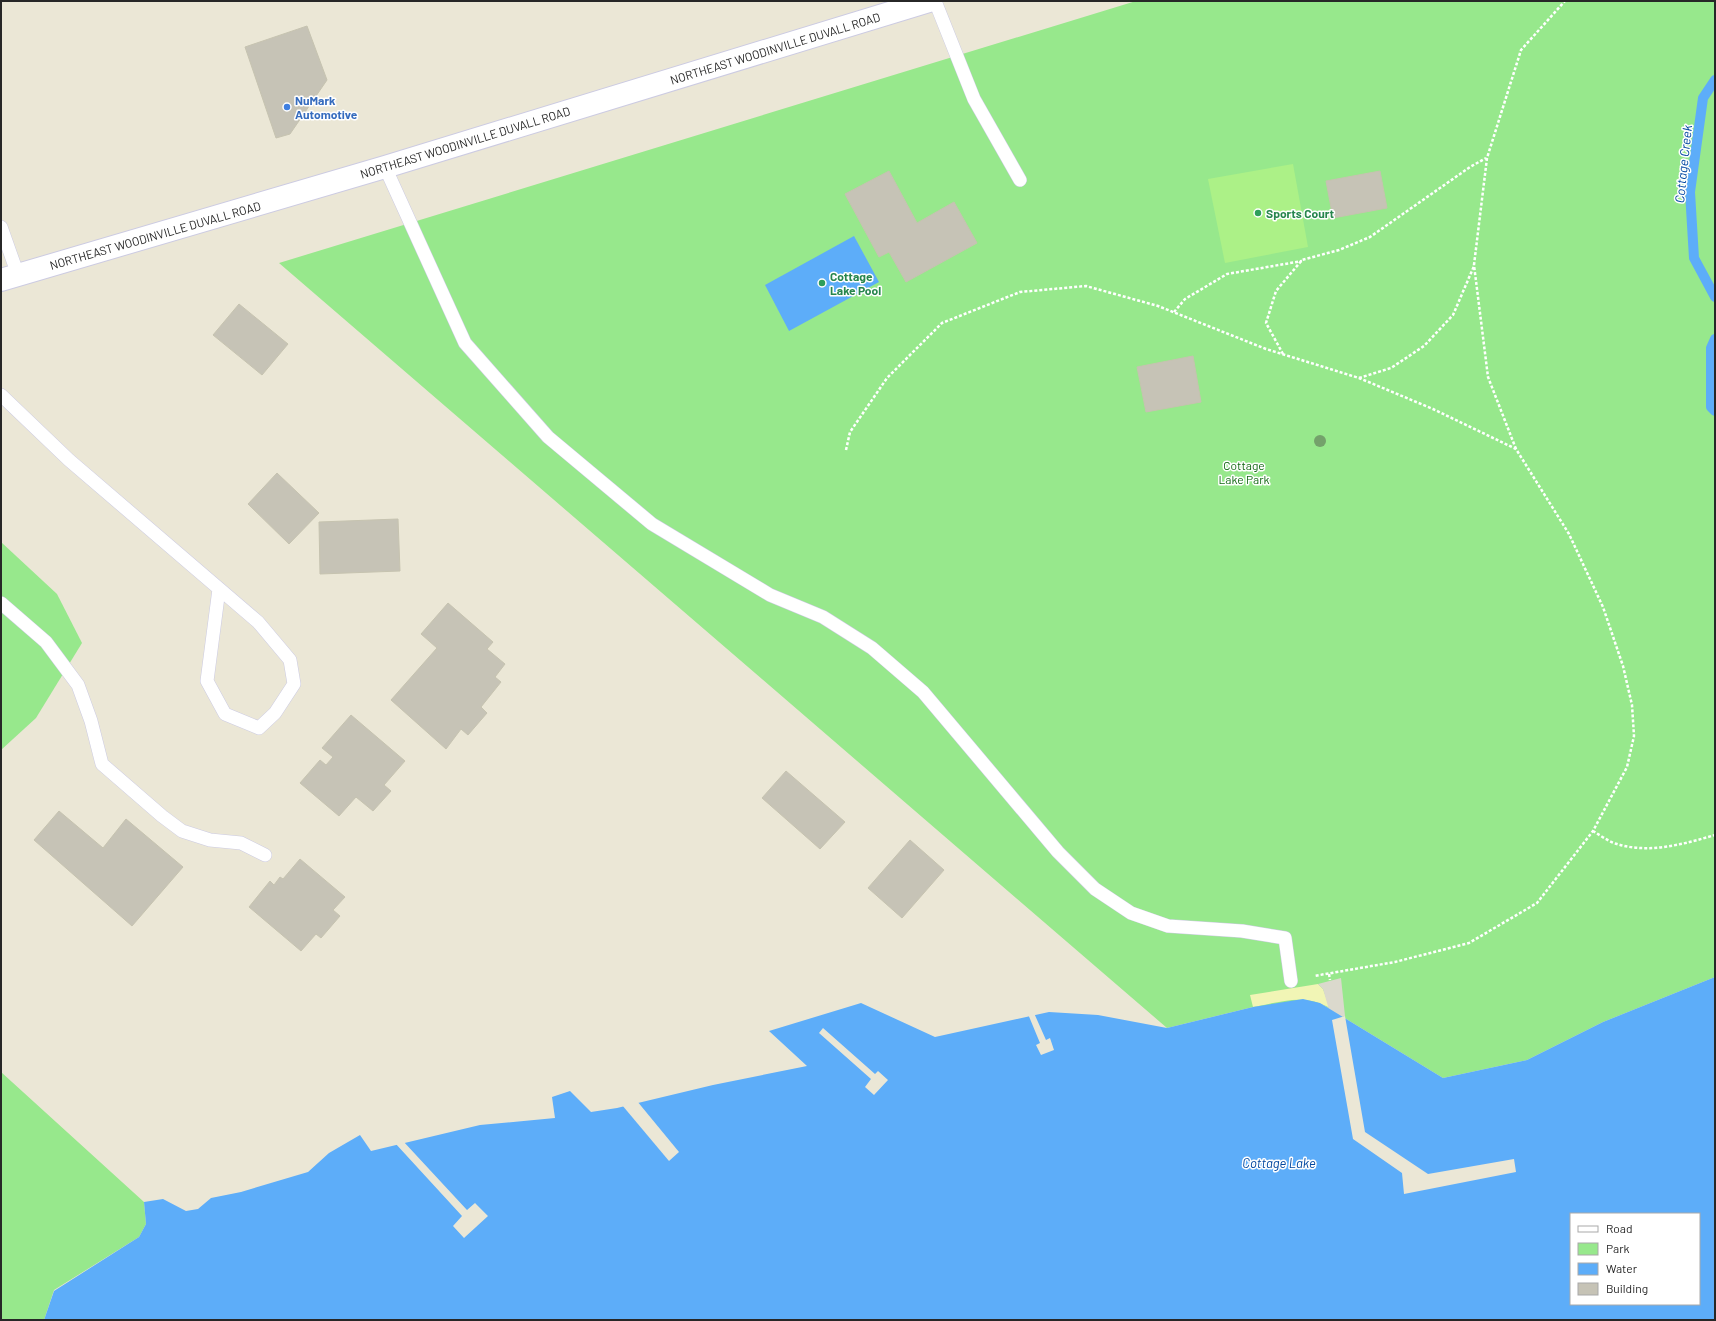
<svg xmlns="http://www.w3.org/2000/svg" width="1716" height="1321" viewBox="0 0 1716 1321" font-family="Barlow,sans-serif">
<style>
.green{fill:#97e88c}
.sand{fill:#f1f5b5}
.pitch{fill:#acf187}
.plaza{fill:#dbd9cd}
.water{fill:#5dadf9;fill-rule:evenodd}
.pier{fill:#ebe7d6}
.lines{fill:none;stroke-linecap:round;stroke-linejoin:round}
.stream{stroke:#5dadf9;stroke-width:10}
.building{fill:#c6c3b6;stroke:#c6c3b0}
.service-casing{stroke:#cccbe2;stroke-width:14}
.secondary-casing{stroke:#cccbe2;stroke-width:24}
.path{stroke:#fff;stroke-width:2.5;stroke-dasharray:3 2;stroke-linecap:butt}
.service{stroke:#fff;stroke-width:13}
.secondary{stroke:#fff;stroke-width:22}
.tree{fill:#74a16b}
.shop-dot{fill:#3f7fe0;stroke:#fff;stroke-width:1.5}
.leisure-dot{fill:#2e9e5b;stroke:#fff;stroke-width:1.5}
.labels{text-anchor:middle;dominant-baseline:central;stroke-width:3;stroke-linejoin:round;paint-order:stroke}
.street-label{font-size:12px;fill:#272727;stroke:#fff}
.shop-label{font-size:12px;font-weight:bold;fill:#366cbe;stroke:#fff;text-anchor:start}
.leisure-label{font-size:12px;font-weight:bold;fill:#27864d;stroke:#fff;text-anchor:start}
.park-label{font-size:12px;fill:#126813;stroke:#fff}
.water-label{font-size:13px;font-style:italic;fill:#0147a0;stroke:#fff}
</style>
<rect width="100%" height="100%" fill="#ebe7d6"/>
<g class="green">
<polygon points="1136,1 1715,1 1715,977 1603,1022 1527,1060 1443,1078 1320,1003 1253,1007 1167,1028 279,263"/>
<polygon points="1,542 57,594 82,643 36,718 1,750"/>
<polygon points="1,1072 144,1202 146,1224 139,1237 54,1290 44,1320 1,1320"/>
</g>
<path class="sand" d="M1318 984 1323 989 1330 1008C1304 993 1281 1002 1253 1007L1250 995Z"/>
<polygon class="pitch" points="1293,164 1308,247 1225,263 1208,179"/>
<polygon class="plaza" points="1341,978 1345,1016 1332,1020 1323,989 1318,984"/>
<g class="water">
<polygon points="854,236 879,282 789,331 765,285"/>
<path d="M1715 977V1320H44L54 1291 139 1237 146 1224 144 1202 163 1199 186 1211 198 1209 211 1198 241 1192 308 1172 329 1153 360 1135 371 1151 480 1125 555 1118 552 1097 570 1091 591 1112 617 1108 713 1085 807 1066 769 1031 861 1003 935 1037 1049 1012 1098 1015 1167 1028 1253 1007 1303 999 1320 1003 1443 1078 1527 1060 1603 1022ZM1571 1214H1699V1304H1571Z"/>
</g>
<g class="pier">
<polygon points="1034,1013 1046,1040 1050,1038 1054,1050 1041,1055 1036,1045 1040,1043 1028,1014"/>
<polygon points="1345,1016 1365,1132 1428,1174 1514,1159 1516,1172 1404,1194 1402,1173 1353,1139 1332,1020"/>
<polygon points="823,1028 875,1074 878,1071 888,1080 874,1095 865,1087 871,1079 819,1033"/>
<polygon points="637,1101 679,1152 669,1161 622,1105"/>
<polygon points="403,1141 467,1210 475,1203 488,1216 464,1238 453,1226 462,1216 395,1143"/>
</g>
<g class="lines">
<g class="stream">
<polyline points="1715,80 1703,98 1690,192 1694,258 1715,297"/>
<polyline points="1715,339 1711,348 1711,407 1715,411"/>
</g>
</g>
<g class="building">
<polygon points="307,26 327,80 290,134 276,138 245,47"/>
<polygon points="889,171 917,223 954,202 977,243 906,282 889,252 879,257 845,194"/>
<polygon points="1380,171 1387,208 1333,218 1326,181"/>
<polygon points="239,304 288,344 262,375 213,335"/>
<polygon points="1193,356 1201,402 1146,412 1137,367"/>
<polygon points="277,473 319,513 289,544 248,504"/>
<polygon points="398,519 400,571 320,574 319,522"/>
<polygon points="448,603 493,642 487,649 505,664 495,677 501,682 481,707 487,713 468,735 461,729 446,749 391,700 437,648 421,634"/>
<polygon points="351,715 405,761 384,785 391,791 373,811 356,797 339,816 300,783 320,760 326,765 333,757 322,748"/>
<polygon points="786,771 845,822 820,849 762,798"/>
<polygon points="59,811 103,848 126,819 183,867 132,926 34,840"/>
<polygon points="910,840 944,870 902,918 868,888"/>
<polygon points="300,859 345,897 333,910 340,916 321,938 316,934 301,951 249,907 270,881 274,885 280,877 283,879"/>
</g>
<g class="lines">
<defs>
<g id="service">
<polyline points="935,1 974,99 1020,180"/>
<polyline points="385,167 465,343 548,437 652,524 770,595 823,617 872,648 923,692 1058,852 1095,889 1131,913 1168,926 1242,931 1285,938 1291,981"/>
<polyline points="1,227 18,275"/>
<polyline points="1,395 69,460 258,622 290,660 294,684 275,713 259,728 225,714 207,681 219,589"/>
<polyline points="1,603 46,642 78,685 91,721 102,764 162,816 182,831 210,840 241,843 265,855"/>
</g>
<polyline id="secondary" points="1,280 385,167 929,1"/>
</defs>
<use href="#service" class="service-casing"/>
<use href="#secondary" class="secondary-casing"/>
<g class="path">
<polyline points="1174,312 1185,299 1227,274 1302,261"/>
<polyline points="1283,354 1266,323 1276,291 1302,260 1339,250 1370,237 1470,167 1486,158"/>
<polyline points="1359,378 1391,368 1424,346 1453,315 1474,266"/>
<polyline points="1516,449 1488,377 1474,265 1487,158 1521,50 1565,1"/>
<polyline points="846,450 850,432 887,378 942,323 1020,292 1086,286 1158,306 1266,349 1359,378 1433,409 1516,449 1569,534 1603,607 1623,666 1632,705 1634,736 1627,767 1593,831 1537,903 1469,943 1395,962 1314,976"/>
<path d="M1593 831C1600 835 1609 842 1617 844 1649 854 1684 844 1715 835"/>
<polyline points="1329,974 1330,980"/>
</g>
<use href="#service" class="service"/>
<use href="#secondary" class="secondary"/>
</g>
<circle class="tree" cx="1320" cy="441" r="6"/>
<circle class="shop-dot" cx="287" cy="107" r="4"/>
<g class="leisure-dot">
<circle cx="1258" cy="213" r="4"/>
<circle cx="822" cy="283" r="4"/>
</g>
<g class="labels">
<g class="street-label">
<text transform="translate(775 48) rotate(-17)">NORTHEAST WOODINVILLE DUVALL ROAD</text>
<text transform="translate(465 142) rotate(-17)">NORTHEAST WOODINVILLE DUVALL ROAD</text>
<text transform="translate(155 235) rotate(-16)">NORTHEAST WOODINVILLE DUVALL ROAD</text>
</g>
<g class="shop-label">
<text x="295" y="100">NuMark<tspan x="295" dy="14">Automotive</tspan></text>
</g>
<g class="leisure-label">
<text x="1266" y="213">Sports Court</text>
<text x="830" y="276">Cottage<tspan x="830" dy="14">Lake Pool</tspan></text>
</g>
<g class="park-label">
<text x="1244" y="465">Cottage<tspan x="1244" dy="14">Lake Park</tspan></text>
</g>
<g class="water-label">
<text transform="translate(1683 164) rotate(-84)">Cottage Creek</text>
<text x="1279" y="1163">Cottage Lake</text>
</g>
</g>
<rect width="1716" height="1321" fill="none" stroke="#272727" stroke-width="4"/>
<rect x="1570" y="1213" width="130" height="92" fill="#ffffff" stroke="#a9a9a9"/>
<rect x="1578" y="1226" width="20" height="6" fill="#ffffff" stroke="#a9a9a9"/>
<text x="1606" y="1233" font-size="12" fill="#272727">Road</text>
<rect x="1578" y="1243" width="20" height="12" fill="#97e88c" stroke="#a9a9a9"/>
<text x="1606" y="1253" font-size="12" fill="#272727">Park</text>
<rect x="1578" y="1263" width="20" height="12" fill="#5dadf9" stroke="#a9a9a9"/>
<text x="1606" y="1273" font-size="12" fill="#272727">Water</text>
<rect x="1578" y="1283" width="20" height="12" fill="#c6c3b6" stroke="#a9a9a9"/>
<text x="1606" y="1293" font-size="12" fill="#272727">Building</text>
</svg>
